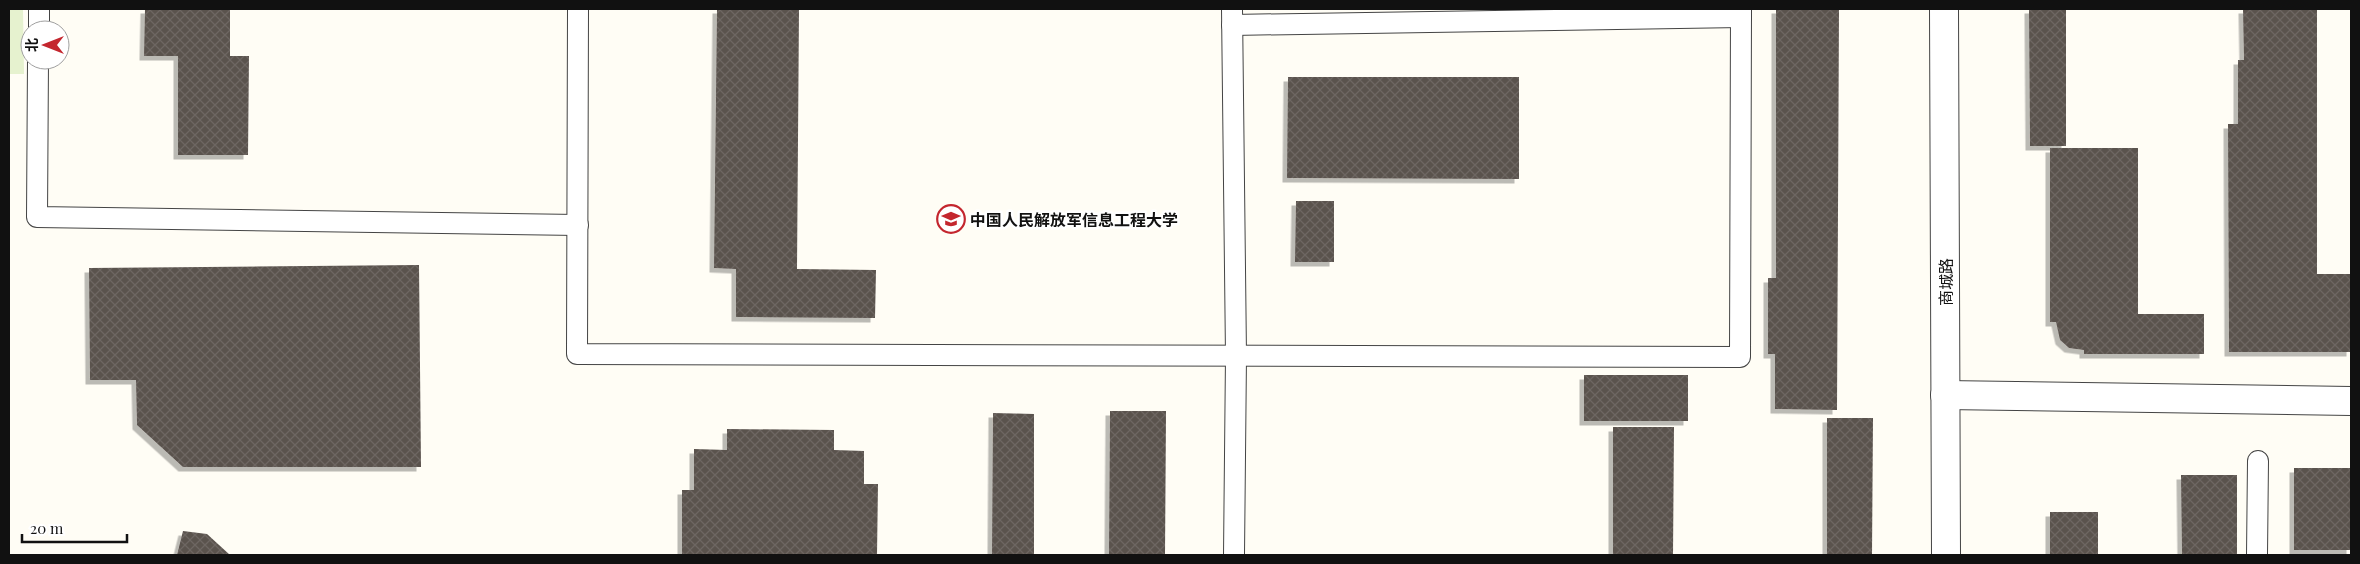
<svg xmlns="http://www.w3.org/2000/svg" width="2360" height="564" viewBox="0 0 2360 564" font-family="'Playfair Display','Noto Sans SC',serif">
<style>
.pitch{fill:#e6f2cf}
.building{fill:url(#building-cross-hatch);filter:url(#shadow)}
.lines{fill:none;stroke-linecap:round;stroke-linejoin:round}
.service-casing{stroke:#444;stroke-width:22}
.minor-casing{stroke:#444;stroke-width:30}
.tertiary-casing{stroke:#444;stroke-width:30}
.service{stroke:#fff;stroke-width:20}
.minor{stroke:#fff;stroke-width:28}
.tertiary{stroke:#fff;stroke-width:28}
.labels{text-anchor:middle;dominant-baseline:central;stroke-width:5;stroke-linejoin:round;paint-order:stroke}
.poi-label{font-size:16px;font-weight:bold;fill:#111;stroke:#fff;text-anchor:start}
.street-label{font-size:16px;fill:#111;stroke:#fff}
</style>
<defs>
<pattern id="building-cross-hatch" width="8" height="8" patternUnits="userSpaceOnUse" patternTransform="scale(1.25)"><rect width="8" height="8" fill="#5a524d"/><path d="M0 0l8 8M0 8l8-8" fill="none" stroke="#6d6662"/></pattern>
<filter id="shadow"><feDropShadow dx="-4.5" dy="4.5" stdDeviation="0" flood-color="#0004"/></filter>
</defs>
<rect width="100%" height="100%" fill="#fffdf5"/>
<polygon class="pitch" points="9,9 23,9 24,74 9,74"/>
<g class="building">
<polygon points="145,9 230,9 230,56 249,56 248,155 178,155 178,56 144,56"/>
<polygon points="717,9 799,9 797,269 876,270 875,318 736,317 736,269 714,268"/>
<polygon points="1776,9 1839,9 1837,410 1775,409 1775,354 1768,354 1768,278 1776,278"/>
<polygon points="2029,9 2066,9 2066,146 2030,146"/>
<polygon points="2243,9 2317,9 2317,274 2351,274 2351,352 2229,352 2228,124 2238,124 2238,60 2244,60"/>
<polygon points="1288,77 1519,77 1519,179 1287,178"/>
<polygon points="2050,148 2138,148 2138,314 2204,314 2204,354 2084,354 2084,350 2069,348 2060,340 2056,322 2050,322"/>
<polygon points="1296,201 1334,201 1334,262 1295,262"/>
<polygon points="419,265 421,467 183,467 137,425 136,380 90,380 89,268"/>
<rect x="1584" y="375" width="104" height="46"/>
<polygon points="1110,411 1166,411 1165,555 1109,555"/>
<polygon points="993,413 1034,414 1034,555 992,555"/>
<polygon points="1827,418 1873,418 1872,555 1827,555"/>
<polygon points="1613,427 1674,427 1673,555 1613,555"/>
<polygon points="727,429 834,430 834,450 864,451 864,484 878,484 877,555 682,555 682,490 694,490 694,449 727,450"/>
<rect x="2294" y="468" width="57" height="82"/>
<polygon points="2181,475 2237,475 2237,555 2182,555"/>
<rect x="2050" y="512" width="48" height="43"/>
<polygon points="183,531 207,534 230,555 177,555"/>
</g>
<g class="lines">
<defs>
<g id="service">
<polyline points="578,9 577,354 1740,357 1741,9"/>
<polyline points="1232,9 1236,356 1234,555"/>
<polyline points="1232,25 1741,17"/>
<polyline points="39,30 39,9"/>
<polyline points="38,60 37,217 578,225"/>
<polyline points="2257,555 2258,461"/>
</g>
<polyline id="minor" points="1945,395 2351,401"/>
<polyline id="tertiary" points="1944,9 1946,555"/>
</defs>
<use href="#service" class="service-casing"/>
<use href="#minor" class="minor-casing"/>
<use href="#tertiary" class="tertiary-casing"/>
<use href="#service" class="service"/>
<use href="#minor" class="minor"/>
<use href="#tertiary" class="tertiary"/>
</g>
<defs>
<symbol id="university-ring" viewBox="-11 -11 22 22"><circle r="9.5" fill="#fff" stroke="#c4262e" stroke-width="1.5"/><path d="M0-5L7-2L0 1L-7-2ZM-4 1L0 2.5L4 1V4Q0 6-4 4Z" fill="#c4262e"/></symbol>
</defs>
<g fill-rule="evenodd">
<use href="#university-ring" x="935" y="203" width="32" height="32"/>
</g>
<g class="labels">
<g class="poi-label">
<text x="970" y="219">中国人民解放军信息工程大学</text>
</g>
<g class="street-label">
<text transform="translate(1945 282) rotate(-90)">商城路</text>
</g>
</g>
<rect width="2360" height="564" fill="none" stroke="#111111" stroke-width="20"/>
<g transform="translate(45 45) rotate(270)"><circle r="24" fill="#ffffff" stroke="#a0a0a0"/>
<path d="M0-4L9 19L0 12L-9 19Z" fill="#c4262e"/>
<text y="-8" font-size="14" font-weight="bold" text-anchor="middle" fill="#111111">北</text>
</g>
<path d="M22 534v8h105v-8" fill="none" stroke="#111111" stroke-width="2.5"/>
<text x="30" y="534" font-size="15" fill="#111111" stroke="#ffffff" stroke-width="4" paint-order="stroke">20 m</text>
</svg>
